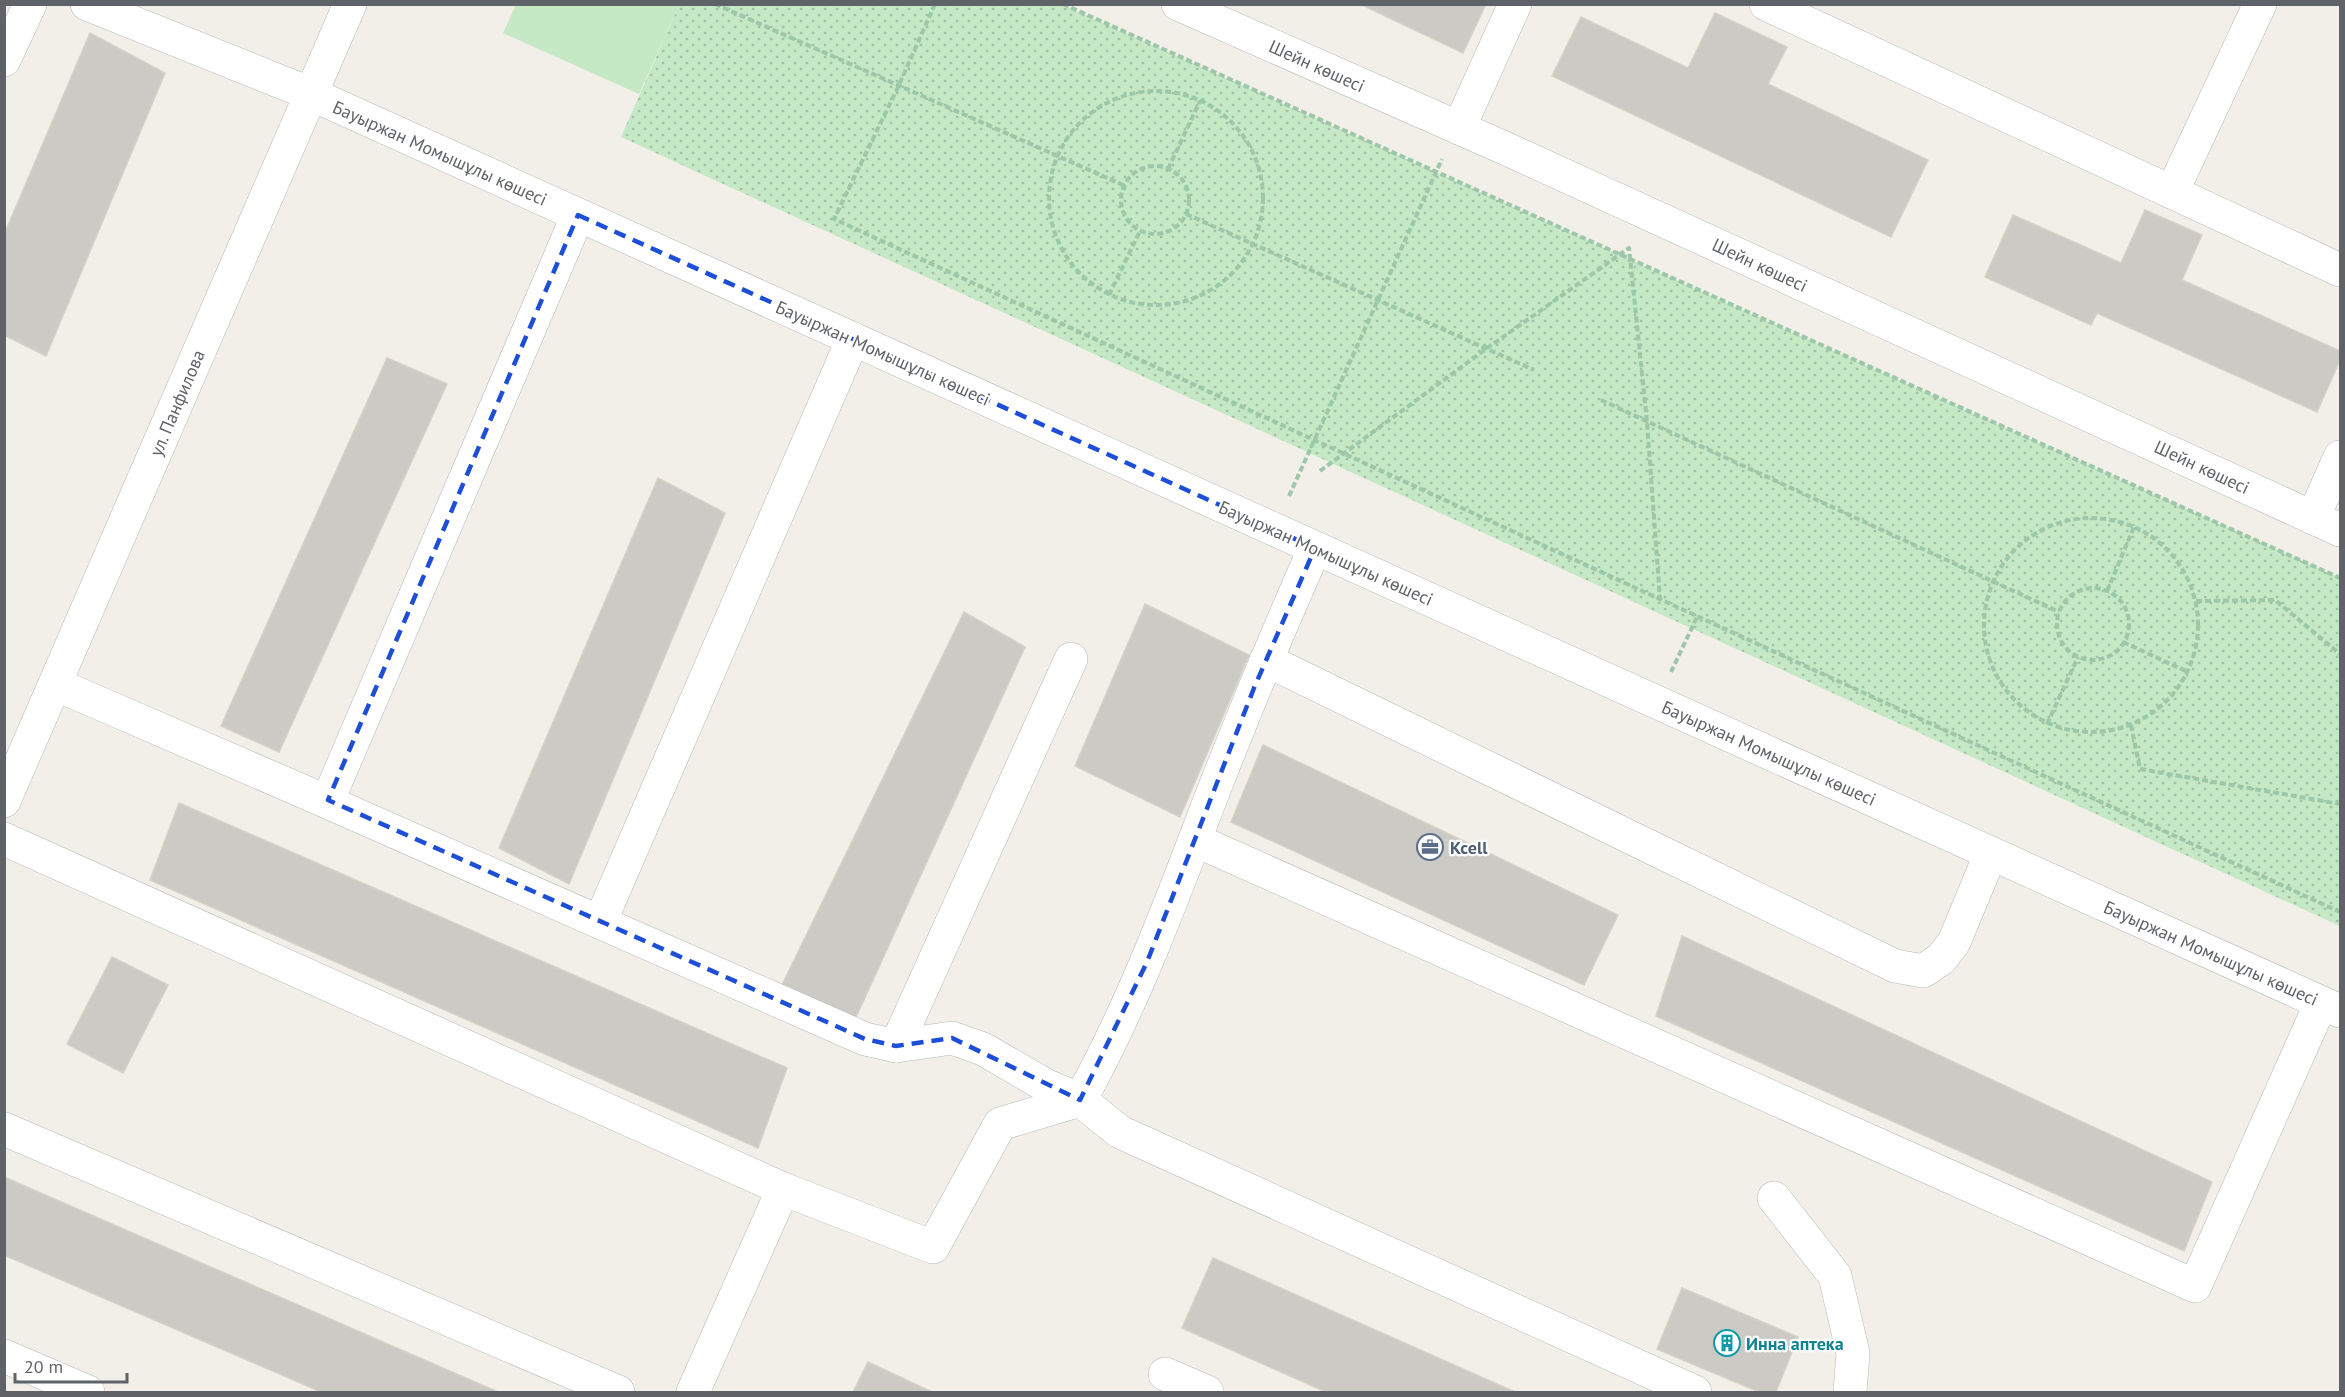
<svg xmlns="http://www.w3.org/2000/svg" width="2345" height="1397" viewBox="0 0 2345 1397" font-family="'PT Sans',sans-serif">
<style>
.grass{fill:url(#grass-dots)}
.garden{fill:#c5e8c5}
.building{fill:#cccac5;stroke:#d6d1c6;stroke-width:1.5}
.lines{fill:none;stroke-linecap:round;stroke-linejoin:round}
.minor-casing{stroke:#b5b8bc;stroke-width:34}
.path{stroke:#9cc7a9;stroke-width:4;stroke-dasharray:6 3;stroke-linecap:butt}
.minor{stroke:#fff;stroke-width:33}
.marked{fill:none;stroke:#1d4ed8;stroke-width:4.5;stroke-dasharray:12 8;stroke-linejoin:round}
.labels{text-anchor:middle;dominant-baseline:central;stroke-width:4.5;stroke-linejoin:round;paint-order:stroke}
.street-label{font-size:18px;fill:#5f6368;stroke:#fff}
.service-label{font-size:18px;font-weight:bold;fill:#4e5e75;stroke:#fff;text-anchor:start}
.culture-label{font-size:18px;font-weight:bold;fill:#0d838f;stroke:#fff;text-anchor:start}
</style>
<defs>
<pattern id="grass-dots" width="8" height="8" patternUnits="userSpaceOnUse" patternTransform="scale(1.5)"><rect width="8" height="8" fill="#c5e8c5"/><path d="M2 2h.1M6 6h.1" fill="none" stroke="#a3c0a4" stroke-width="1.8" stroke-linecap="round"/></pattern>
</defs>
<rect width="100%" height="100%" fill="#f1efe8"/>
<polygon class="grass" points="679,5 1063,5 2340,578 2340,926 621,137"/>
<polygon class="garden" points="516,5 516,4 679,5 639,94 503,33"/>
<g class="building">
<polygon points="1360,4 1486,4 1463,53"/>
<polygon points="1715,13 1787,47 1768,84 1928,160 1891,237 1552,76 1581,17 1688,68"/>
<polygon points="90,33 165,73 46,356 4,335 4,235"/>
<polygon points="2145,210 2202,235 2182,280 2340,351 2340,360 2317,412 2097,313 2091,325 1985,277 2013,215 2121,263"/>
<polygon points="387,358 447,384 279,752 221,726"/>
<polygon points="658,478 725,513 569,884 499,848"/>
<polygon points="1145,604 1249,655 1180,817 1075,766"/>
<polygon points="964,612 1025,647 852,1026 780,989"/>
<polygon points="1263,745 1618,915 1584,985 1231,822"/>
<polygon points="179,803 787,1068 758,1148 150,880"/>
<polygon points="1682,936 2212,1182 2184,1251 1656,1016"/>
<polygon points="112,957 168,985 123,1073 67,1044"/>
<polygon points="4,1177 498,1392 321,1392 4,1255"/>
<polygon points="1213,1258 1515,1392 1326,1392 1182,1328"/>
<polygon points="1682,1288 1798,1337 1776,1392 1759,1392 1657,1349"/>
<polygon points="868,1362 932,1392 853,1392"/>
</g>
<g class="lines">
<defs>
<g id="minor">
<polyline points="87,4 311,94 2340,1011"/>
<polyline points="1178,4 1509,150 2340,530"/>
<polyline points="1766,4 2340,270"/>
<polyline points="4,60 30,4"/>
<polyline points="1459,128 1515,4"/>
<polyline points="2172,192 2260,4"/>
<polyline points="2313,518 2340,457"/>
<polyline points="1266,660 1895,966 1923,971 1941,959 1954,942 1991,853"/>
<path d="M55 684C326 800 595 920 865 1039L896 1046 952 1038 983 1049 1047 1086 1080 1100 1120 1132 1695 1392"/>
<polyline points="328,800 578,215"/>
<polyline points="4,801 350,4"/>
<polyline points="4,839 783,1189"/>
<polyline points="1195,840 2195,1286 2321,1003"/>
<polyline points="600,922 853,339"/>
<polyline points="896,1046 1071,659"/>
<polyline points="4,1129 618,1392"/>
<polyline points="1774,1198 1835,1276 1853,1353 1850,1392"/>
<polyline points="4,1356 88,1392"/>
<polyline points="1165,1374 1207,1392"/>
<path d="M693 1392 783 1189 933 1247 1000 1124 1080 1100C1133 1005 1171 902 1210 800 1243 715 1278 631 1315 548"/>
</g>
</defs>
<use href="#minor" class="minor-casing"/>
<g class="path">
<polyline points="715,4 1123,185"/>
<polyline points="935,4 899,85 834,219 2340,912"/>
<polyline points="1063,4 2340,578"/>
<circle cx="1156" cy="198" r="107"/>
<circle cx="1155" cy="200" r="34"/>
<polyline points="1168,169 1200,101"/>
<polyline points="1186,214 1534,370"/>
<polyline points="1109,295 1140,231"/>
<polyline points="1601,400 2059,612"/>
<polyline points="1320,471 1486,349 1629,248 1647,422 1660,599"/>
<polyline points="1289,496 1442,159"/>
<circle cx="2091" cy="625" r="107"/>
<circle cx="2093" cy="624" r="36"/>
<polyline points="2107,591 2134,527"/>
<polyline points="2196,601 2275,600 2340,654"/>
<polyline points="2123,642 2188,672"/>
<polyline points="1671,672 1697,617"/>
<polyline points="2047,724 2078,657"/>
<polyline points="2131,725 2140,769 2340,804"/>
</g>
<use href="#minor" class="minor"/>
</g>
<path class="marked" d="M578 215 1315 548 1254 688 1147 962 1080 1100 952 1038 896 1046 865 1039 328 800Z"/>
<defs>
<symbol id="office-ring" viewBox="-11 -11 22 22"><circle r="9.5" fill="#fff" stroke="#5c6f8a" stroke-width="1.5"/><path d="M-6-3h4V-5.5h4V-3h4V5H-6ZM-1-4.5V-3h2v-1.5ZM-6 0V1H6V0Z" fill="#5c6f8a"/></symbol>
<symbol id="building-ring" viewBox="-11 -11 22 22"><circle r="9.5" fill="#fff" stroke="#0f9aa8" stroke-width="1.5"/><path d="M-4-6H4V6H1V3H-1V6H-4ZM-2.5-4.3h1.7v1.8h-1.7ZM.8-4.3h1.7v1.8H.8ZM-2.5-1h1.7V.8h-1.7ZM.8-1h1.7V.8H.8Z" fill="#0f9aa8"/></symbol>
</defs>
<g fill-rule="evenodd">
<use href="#office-ring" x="1415" y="832" width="30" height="30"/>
<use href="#building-ring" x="1712" y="1328" width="30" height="30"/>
</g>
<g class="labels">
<g class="street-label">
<text transform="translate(1317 66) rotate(24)">Шейн көшесі</text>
<text transform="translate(440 153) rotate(24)">Бауыржан Момышұлы көшесі</text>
<text transform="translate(1760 265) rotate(25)">Шейн көшесі</text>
<text transform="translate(883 353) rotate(24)">Бауыржан Момышұлы көшесі</text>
<text transform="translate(177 403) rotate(-67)">ул. Панфилова</text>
<text transform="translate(2202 467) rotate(25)">Шейн көшесі</text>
<text transform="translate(1326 553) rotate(24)">Бауыржан Момышұлы көшесі</text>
<text transform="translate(1769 753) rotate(24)">Бауыржан Момышұлы көшесі</text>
<text transform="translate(2211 953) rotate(24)">Бауыржан Момышұлы көшесі</text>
</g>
<g class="service-label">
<text x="1450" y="847">Kcell</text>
</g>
<g class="culture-label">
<text x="1746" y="1343">Инна аптека</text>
</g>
</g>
<rect width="2345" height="1397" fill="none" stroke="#5f6368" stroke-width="12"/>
<path d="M15 1373v9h112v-9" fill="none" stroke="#5f6368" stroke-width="3"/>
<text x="24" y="1373" font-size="18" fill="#5f6368" stroke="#ffffff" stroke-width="4.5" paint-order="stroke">20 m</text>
</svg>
